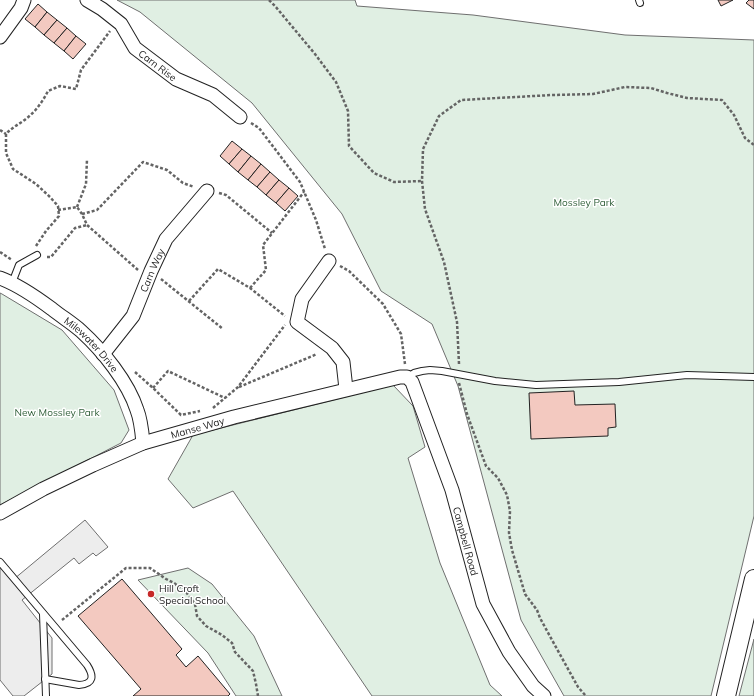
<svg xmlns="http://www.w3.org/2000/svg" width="754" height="696" viewBox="0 0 754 696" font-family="Mulish,sans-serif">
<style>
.green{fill:#e0efe3;stroke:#6f6f6f}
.parking{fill:#ededed;stroke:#6f6f6f}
.building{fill:#f3c9c0;stroke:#222}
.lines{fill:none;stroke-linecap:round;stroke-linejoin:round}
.lane-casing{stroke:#222;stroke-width:8}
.street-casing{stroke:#222;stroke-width:15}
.secondary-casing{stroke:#222;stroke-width:20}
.path{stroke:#646464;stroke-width:2.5;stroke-dasharray:3 2;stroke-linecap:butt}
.lane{stroke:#fff;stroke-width:6}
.street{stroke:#fff;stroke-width:13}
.secondary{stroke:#fff;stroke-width:18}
.poi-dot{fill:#c62828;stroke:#fff;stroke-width:1.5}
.labels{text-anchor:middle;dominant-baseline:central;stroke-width:3;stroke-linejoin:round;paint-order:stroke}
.street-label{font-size:10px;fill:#222;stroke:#fff}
.park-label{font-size:10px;fill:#2f5e38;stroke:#fff}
.poi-label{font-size:10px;fill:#222;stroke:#fff;text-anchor:start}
</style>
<rect width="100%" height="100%" fill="#fff"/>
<g class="green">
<polygon points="117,0 355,0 357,6 473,15 625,35 754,40 754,516 711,696 564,696 521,620 458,386 432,324 381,291 342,214 252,103 140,12"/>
<polygon points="0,293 2,294 62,330 114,390 129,430 121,443 0,505"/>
<polygon points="393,385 413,406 425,447 408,458 440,563 490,685 502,696 372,696 233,491 193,508 168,479 193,435"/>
<polygon points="188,568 212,584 254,636 282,696 236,696 208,653 138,580"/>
<polygon points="754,639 754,696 739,696"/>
</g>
<polygon class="parking" points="85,520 108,547 96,556 93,553 79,564 74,558 22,600 52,638 52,674 24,696 13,696 0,680 0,562 14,579"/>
<g class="building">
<polygon points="718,0 733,0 721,6"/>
<polygon points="749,0 754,0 754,9 746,3"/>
<polygon points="38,4 47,12 35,27 25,19"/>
<polygon points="47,12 57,20 44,35 35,27"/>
<polygon points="57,20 67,28 54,43 44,35"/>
<polygon points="67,28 76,36 64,51 54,43"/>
<polygon points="76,36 86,44 73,59 64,51"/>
<polygon points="232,141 242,149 229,164 220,156"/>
<polygon points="242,149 251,156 238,172 229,164"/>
<polygon points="251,156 261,164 248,180 238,172"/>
<polygon points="261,164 270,172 257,187 248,180"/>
<polygon points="270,172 279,180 266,195 257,187"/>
<polygon points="279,180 289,188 276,203 266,195"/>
<polygon points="289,188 298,196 285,211 276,203"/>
<polygon points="574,391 575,405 615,404 616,427 608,428 608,436 531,439 529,393"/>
<polygon points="122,579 182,649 176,655 186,667 198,656 230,694 228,696 133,696 141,689 78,616"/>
</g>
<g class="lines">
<defs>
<g id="lane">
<polyline points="639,0 640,3"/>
<polyline points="12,283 19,265 37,255"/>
<polyline points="407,377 414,373 422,371 430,370 442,371 495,381 536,385 619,382 687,375 754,377"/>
<path d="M0 562 87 665C94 676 94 684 79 685L45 679"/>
<polyline points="43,614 46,696"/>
</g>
<g id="street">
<path id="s1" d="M87 0 102 9 121 24 135 48 176 79 213 95 240 117"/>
<polyline points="0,37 21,8 24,0"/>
<polyline points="329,261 302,299 297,322 332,348 343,362 346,389"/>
<path id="s2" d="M0 278C19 285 36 297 52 309 62 317 72 323 81 331 103 351 128 382 137 410 141 420 142 432 143 443"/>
<path id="s3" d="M103 354 133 316 151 271 166 239 207 191"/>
<path id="s4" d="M0 513 43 489 93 465 143 443 234 417 400 377H407L412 382 452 490 483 604 509 652 533 686 544 696"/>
</g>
<polyline id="secondary" points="726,696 754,579"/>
</defs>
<use href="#lane" class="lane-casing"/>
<use href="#street" class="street-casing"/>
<use href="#secondary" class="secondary-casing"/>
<g class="path">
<polyline points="269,0 275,6 315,54 336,82 348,111 349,146 374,173 394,182 422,181"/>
<polyline points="251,123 259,128 300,182 316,220 325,249"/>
<polyline points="0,130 6,134"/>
<polyline points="219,193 226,195 272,233"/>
<polyline points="77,207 86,184 87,159"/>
<polyline points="58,210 77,207 82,214 87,225 138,270"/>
<polyline points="82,214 97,210 143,162 167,170 183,183 194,187"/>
<path d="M36 246 46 231 59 216 58 206 50 197 36 184 13 169 6 153V134C12 127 20 124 27 118 36 111 43 101 48 91L60 86 76 89 81 70 110 31"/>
<polyline points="0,252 12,260"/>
<polyline points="47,257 51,257 75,228 87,225"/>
<polyline points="340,266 349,271 383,304 401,334 405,364"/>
<polyline points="161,279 223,329"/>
<polyline points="250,288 266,270 263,245 304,192"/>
<polyline points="189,301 218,269 250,288 285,316"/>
<polyline points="459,364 457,322 444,262 425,209 422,181 423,149 439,116 461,100 552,95 593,94 625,87 651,88 667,93 687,98 722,100 734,115 745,138 754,145"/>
<polyline points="135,372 153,388 181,415 200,411"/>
<polyline points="459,383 467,414 486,466 498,478 507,495 510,511 509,533 512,550 525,594 537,610 540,618 552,640 578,687 586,696"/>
<polyline points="239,387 317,354"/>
<polyline points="153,388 168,371 225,398"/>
<polyline points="213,408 238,387 285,325"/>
<polyline points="62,620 126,568 150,568 166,579 174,583 186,592 195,604 197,616 206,626 222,635 232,643 235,652 253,671 256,684 258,696"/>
</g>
<use href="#lane" class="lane"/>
<use href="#street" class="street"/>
<use href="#secondary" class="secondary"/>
</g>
<circle class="poi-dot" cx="151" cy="594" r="4"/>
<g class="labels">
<g class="street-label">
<text stroke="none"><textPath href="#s1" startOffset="98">Carn Rise</textPath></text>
<text stroke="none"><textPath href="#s3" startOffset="98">Carn Way</textPath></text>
<text stroke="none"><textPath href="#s2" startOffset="114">Milewater Drive</textPath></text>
<text stroke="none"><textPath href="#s4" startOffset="216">Manse Way</textPath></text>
<text stroke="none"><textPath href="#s4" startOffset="607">Campbell Road</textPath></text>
</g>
<g class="park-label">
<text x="584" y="202">Mossley Park</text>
<text x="57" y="412">New Mossley Park</text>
</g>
<g class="poi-label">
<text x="159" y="588">Hill Croft<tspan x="159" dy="12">Special School</tspan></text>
</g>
</g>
</svg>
